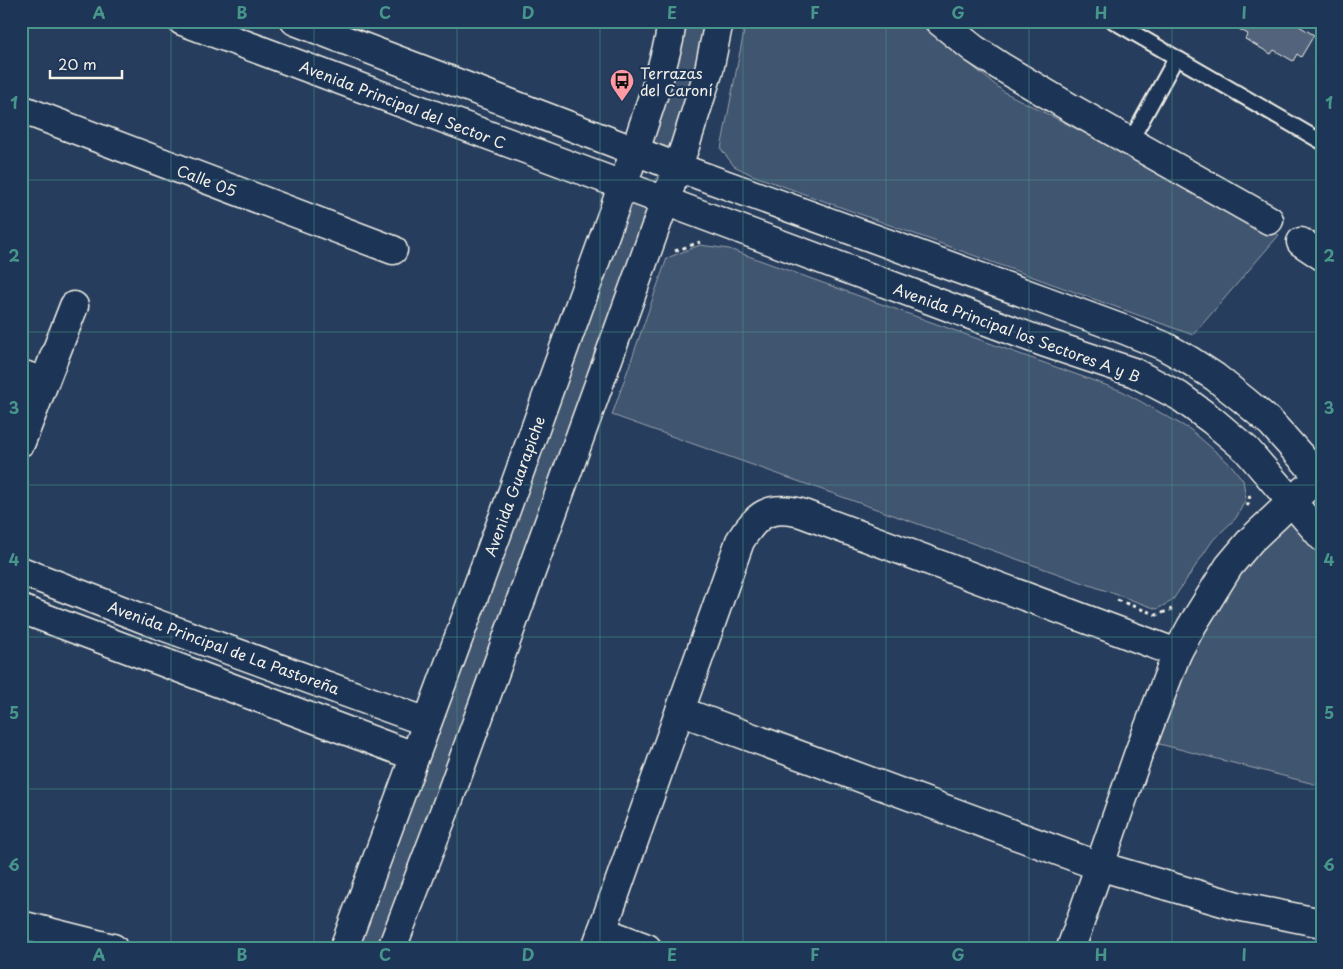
<svg xmlns="http://www.w3.org/2000/svg" width="1343" height="969" viewBox="0 0 1343 969" font-family="'Playpen Sans',sans-serif">
<style>
.green{fill:#40546f;stroke:#9aa2ac}
.building{fill:#52647b;stroke:#f4f1e8}
.lines{fill:none;stroke-linecap:round;stroke-linejoin:round}
.lane-casing{stroke:#f4f1e8;stroke-width:18}
.street-casing{stroke:#f4f1e8;stroke-width:31}
.secondary-casing{stroke:#f4f1e8;stroke-width:31}
.path{stroke:#f4f1e8;stroke-width:3;stroke-dasharray:4 4;stroke-linecap:butt}
.lane{stroke:#1d3557;stroke-width:14}
.street{stroke:#1d3557;stroke-width:28}
.secondary{stroke:#1d3557;stroke-width:28}
.grid{fill:none;stroke:#48958c;stroke-width:1;stroke-opacity:0.55}
.labels{text-anchor:middle;dominant-baseline:central;stroke-width:4.5;stroke-linejoin:round;paint-order:stroke}
.poi-label{font-size:15px;fill:#f4f1e8;stroke:#1d3557;text-anchor:start}
.street-label{font-size:15px;fill:#f4f1e8;stroke:#1d3557}
.neatline{fill:none;stroke:#48958c;stroke-width:2}
.grid-label{font-size:16px;text-anchor:middle;font-weight:bold;fill:#48958c}
</style>
<rect width="100%" height="100%" fill="#263d5d"/>
<filter id="ink" filterUnits="userSpaceOnUse"><feTurbulence type="fractalNoise" baseFrequency=".02" numOctaves="2"/><feDisplacementMap in="SourceGraphic" scale="10" xChannelSelector="R" yChannelSelector="G"/><feConvolveMatrix kernelMatrix="1 2 1 2 8 2 1 2 1" color-interpolation-filters="sRGB"/></filter>
<g filter="url(#ink)">
<g class="green">
<polygon points="672,21 719,21 677,167 635,151"/>
<polygon points="746,21 917,21 1004,92 1203,193 1279,235 1193,335 752,175 734,166 721,149"/>
<polygon points="623,186 665,202 392,948 344,948"/>
<polygon points="700,245 729,249 1122,391 1191,430 1231,465 1243,480 1246,499 1236,518 1213,540 1172,601 1157,609 612,415 667,258"/>
<polygon points="1291,501 1322,537 1322,786 1144,740 1177,653"/>
</g>
<g class="building">
<polygon points="1231,21 1302,21 1299,26 1314,35 1301,57 1297,54 1293,61 1274,50 1271,54 1245,39 1248,34 1230,24"/>
<polygon points="1322,49 1322,76 1316,73 1319,66 1314,63"/>
</g>
<g class="lines">
<defs>
<g id="lane">
<polyline points="1113,21 1322,142"/>
<polyline points="1130,142 1176,58"/>
</g>
<g id="street">
<polyline points="182,21 1043,342 1133,372 1179,396 1213,421 1247,450 1322,537"/>
<polyline points="295,21 677,167 1038,298 1125,330 1164,346 1189,360 1215,377 1245,401 1271,423 1322,480"/>
<polyline points="939,21 974,49 1000,66 1069,107 1269,220"/>
<polyline points="21,109 393,250"/>
<polyline points="1301,242 1322,256"/>
<polyline points="21,374 44,382"/>
<polyline points="21,442 74,306"/>
<polyline points="21,571 157,624 427,722"/>
<polyline points="21,609 414,756"/>
<polyline points="680,711 1099,866 1237,906 1322,923"/>
<polyline points="21,925 113,948"/>
<polyline points="602,931 647,948"/>
<path d="M596 948 740 541C757 514 769 505 801 513L1177 653"/>
<polyline points="1071,948 1138,755 1177,653 1191,627 1229,566 1251,540 1305,489"/>
</g>
<g id="secondary">
<polyline points="344,948 507,507 635,151 659,78 669,40 672,21"/>
<polyline points="392,948 449,799 685,146 709,70 719,21"/>
</g>
</defs>
<use href="#lane" class="lane-casing"/>
<use href="#street" class="street-casing"/>
<use href="#secondary" class="secondary-casing"/>
<g class="path">
<polyline points="675,251 700,242"/>
<polyline points="1247,506 1250,501 1249,493"/>
<polyline points="1117,600 1157,615 1172,609"/>
</g>
<use href="#lane" class="lane"/>
<use href="#street" class="street"/>
<use href="#secondary" class="secondary"/>
</g>
</g>
<path class="grid" d="M171 21V948M314 21V948M457 21V948M600 21V948M743 21V948M886 21V948M1029 21V948M1172 21V948M21 180H1322M21 332H1322M21 485H1322M21 637H1322M21 789H1322"/>
<defs>
<symbol id="bus-pin" viewBox="-11 -11 22 30"><path d="M0 17L-7.5 6A9.5 9.5 0 1 1 7.5 6Z" fill="#ff9aa2" stroke="#1d3557"/><path d="M-5-6H5V4H4V6H2V4H-2V6H-4V4H-5ZM-3.5-4V0h7V-4ZM-3.5 1.2v1.5H-2V1.2ZM2 1.2v1.5H3.5V1.2Z" fill="#111"/></symbol>
</defs>
<g fill-rule="evenodd">
<use href="#bus-pin" x="608" y="67" width="28" height="38"/>
</g>
<g class="labels">
<g class="poi-label">
<text x="640" y="72">Terrazas<tspan x="640" dy="17">del Caroní</tspan></text>
</g>
<g class="street-label">
<text transform="translate(403 104) rotate(21)">Avenida Principal del Sector C</text>
<text transform="translate(207 180) rotate(21)">Calle 05</text>
<text transform="translate(1017 332) rotate(20)">Avenida Principal los Sectores A y B</text>
<text transform="translate(514 486) rotate(-70)">Avenida Guarapiche</text>
<text transform="translate(224 647) rotate(20)">Avenida Principal de La Pastoreña</text>
</g>
</g>
<rect width="1343" height="969" fill="none" stroke="#1d3557" stroke-width="55"/>
<path d="M50 70v8h72v-8" fill="none" stroke="#f4f1e8" stroke-width="2.5"/>
<text x="58" y="70" font-size="15" fill="#f4f1e8" stroke="#1d3557" stroke-width="4" paint-order="stroke">20 m</text>
<rect x="28" y="28" width="1288" height="914" class="neatline"/>
<g class="grid-label">
<text x="99" y="19">A</text>
<text x="242" y="19">B</text>
<text x="385" y="19">C</text>
<text x="528" y="19">D</text>
<text x="672" y="19">E</text>
<text x="815" y="19">F</text>
<text x="958" y="19">G</text>
<text x="1101" y="19">H</text>
<text x="1244" y="19">I</text>
<text x="14" y="109">1</text>
<text x="1329" y="109">1</text>
<text x="14" y="262">2</text>
<text x="1329" y="262">2</text>
<text x="14" y="414">3</text>
<text x="1329" y="414">3</text>
<text x="14" y="566">4</text>
<text x="1329" y="566">4</text>
<text x="14" y="719">5</text>
<text x="1329" y="719">5</text>
<text x="14" y="871">6</text>
<text x="1329" y="871">6</text>
<text x="99" y="961">A</text>
<text x="242" y="961">B</text>
<text x="385" y="961">C</text>
<text x="528" y="961">D</text>
<text x="672" y="961">E</text>
<text x="815" y="961">F</text>
<text x="958" y="961">G</text>
<text x="1101" y="961">H</text>
<text x="1244" y="961">I</text>
</g>
</svg>
